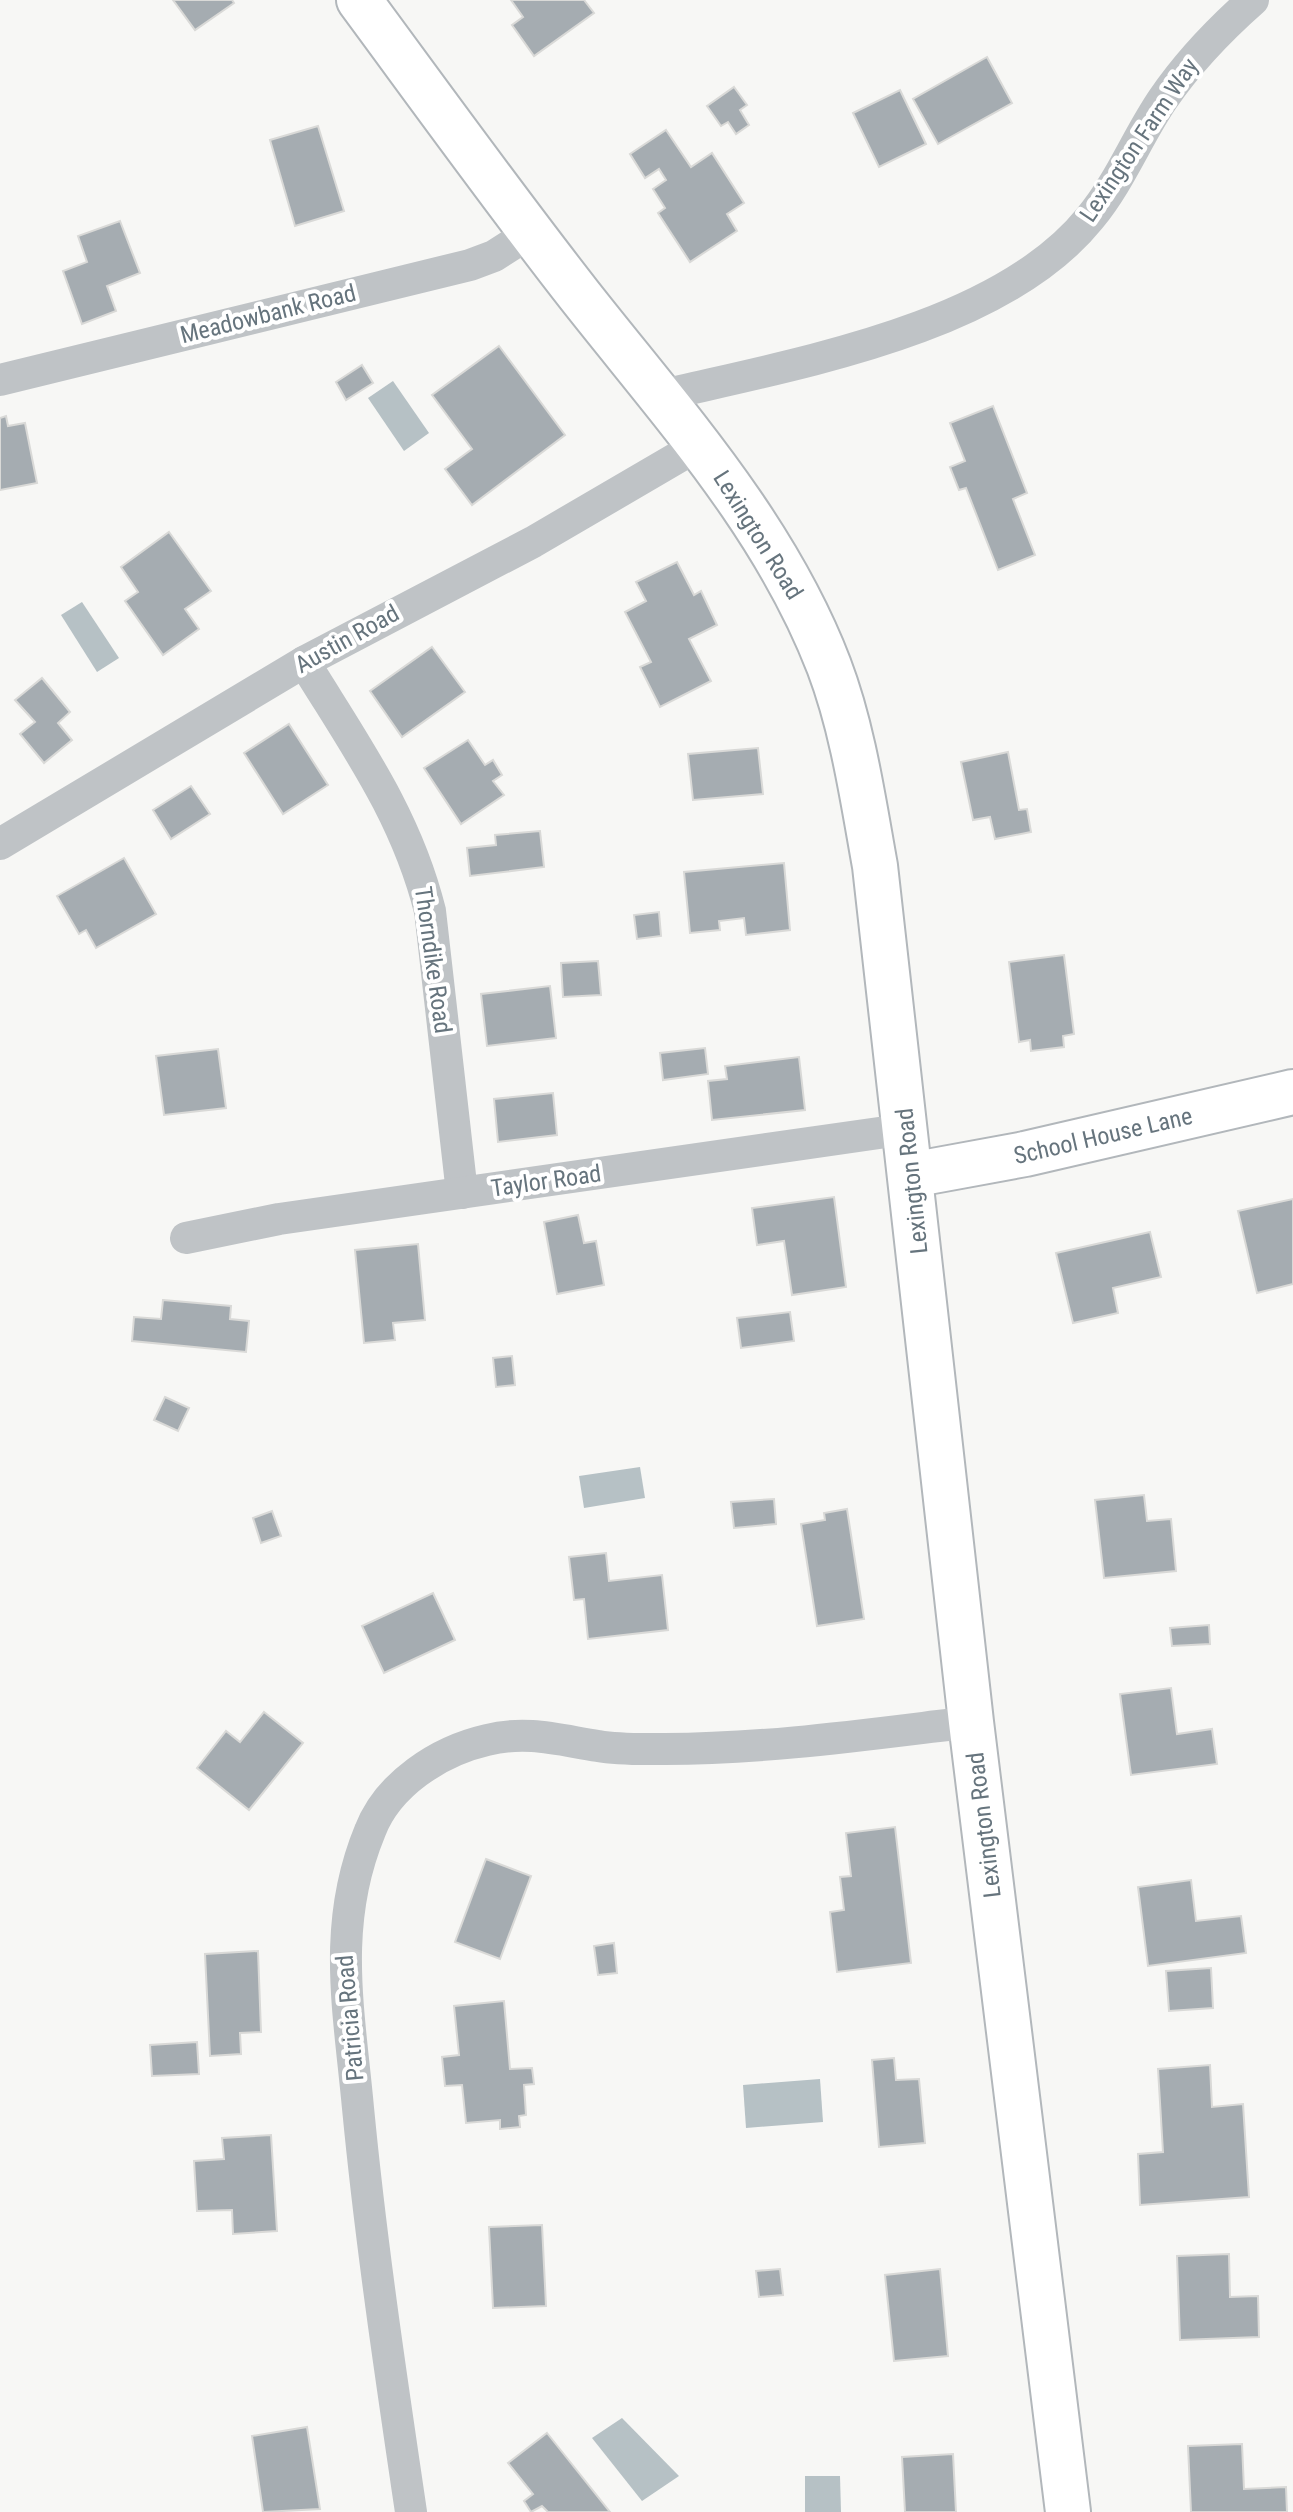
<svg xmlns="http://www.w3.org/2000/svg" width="1293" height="2512" viewBox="0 0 1293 2512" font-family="'Roboto Condensed',sans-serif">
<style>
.water{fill:#b6c1c5}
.building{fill:#a5acb1;stroke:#d9d9d7;stroke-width:2}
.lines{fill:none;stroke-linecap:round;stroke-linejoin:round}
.secondary-casing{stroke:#b2b7bb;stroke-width:48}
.street{stroke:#bfc3c6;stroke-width:32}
.secondary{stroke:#fff;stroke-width:44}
.labels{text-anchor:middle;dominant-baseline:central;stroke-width:8;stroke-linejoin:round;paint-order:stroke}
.street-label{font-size:24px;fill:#66747d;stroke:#fff}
</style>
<rect width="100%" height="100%" fill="#f7f7f5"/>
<g class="water">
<polygon points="393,381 429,433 404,451 368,398"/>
<polygon points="82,602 119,658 97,672 61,615"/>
<polygon points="640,1467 645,1498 584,1508 579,1476"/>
<polygon points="820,2079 823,2122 746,2128 743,2085"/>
<polygon points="622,2418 679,2476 642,2501 592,2438"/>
<polygon points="805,2476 840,2476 841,2512 805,2512"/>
</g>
<g class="building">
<polygon points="173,0 232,0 234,3 195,30"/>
<polygon points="511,0 584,0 594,13 534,56 512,25 523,17"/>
<polygon points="987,57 1012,103 938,144 913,99"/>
<polygon points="734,87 747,105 740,110 749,125 736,134 728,122 721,126 707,106"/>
<polygon points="900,90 926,144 879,167 853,113"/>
<polygon points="318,126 344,211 295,226 270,140"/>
<polygon points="666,130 691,167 712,153 744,203 727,214 737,231 690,262 658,213 665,208 653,189 666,180 659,169 645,178 630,154"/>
<polygon points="120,221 140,273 107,286 116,311 82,324 63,271 87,262 78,236"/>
<polygon points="499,346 565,435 472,505 445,469 472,449 432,395"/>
<polygon points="362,365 373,383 346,400 336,382"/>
<polygon points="993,406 1027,493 1013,499 1035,555 998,570 966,488 959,490 950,467 965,461 950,423"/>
<polygon points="6,416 8,426 25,423 37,483 0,490 0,418"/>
<polygon points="169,532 211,591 185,609 199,629 163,655 125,601 138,592 121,567"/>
<polygon points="677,562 694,595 701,591 717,625 689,639 711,681 660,707 640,667 651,662 625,612 646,601 636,582"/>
<polygon points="432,647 465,692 402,737 370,691"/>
<polygon points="42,678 70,712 58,723 72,740 44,763 20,734 35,722 15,700"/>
<polygon points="289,724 328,785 283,814 244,753"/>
<polygon points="468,740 485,765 493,760 502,775 493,781 504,795 461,824 424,768"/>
<polygon points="758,748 763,794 693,800 688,754"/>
<polygon points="1008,752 1019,810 1027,809 1031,832 995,839 990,817 973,820 961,762"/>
<polygon points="191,786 210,814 171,839 153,810"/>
<polygon points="540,831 544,867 470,876 467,848 496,845 495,835"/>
<polygon points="124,858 156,914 96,948 86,930 79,934 57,896"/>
<polygon points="784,863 790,930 746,935 744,918 719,921 720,930 690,933 684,872"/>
<polygon points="659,912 661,936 637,939 634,915"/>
<polygon points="1064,955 1074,1034 1063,1036 1064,1047 1031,1051 1030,1040 1019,1042 1009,962"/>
<polygon points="598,961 601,995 563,997 561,963"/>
<polygon points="550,986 556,1038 487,1046 481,994"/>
<polygon points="705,1048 708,1074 663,1080 660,1053"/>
<polygon points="218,1049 226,1108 164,1115 156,1056"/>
<polygon points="799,1057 805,1110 712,1120 708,1081 727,1079 725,1066"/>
<polygon points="553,1093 557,1135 498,1142 494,1099"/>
<polygon points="834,1197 846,1287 792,1295 784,1241 757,1245 752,1208"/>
<polygon points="1293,1199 1293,1284 1257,1293 1238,1211"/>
<polygon points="578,1215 584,1243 596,1241 604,1285 557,1294 544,1222"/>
<polygon points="1150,1232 1161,1277 1113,1288 1118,1313 1073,1323 1056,1253"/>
<polygon points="418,1244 425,1320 393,1323 395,1340 364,1343 355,1250"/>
<polygon points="163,1300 231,1306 230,1319 249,1321 246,1352 132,1341 134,1317 161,1319"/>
<polygon points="790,1312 794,1341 741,1348 737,1318"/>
<polygon points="512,1356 515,1385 496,1387 493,1358"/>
<polygon points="165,1397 189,1408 178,1431 154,1420"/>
<polygon points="1144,1495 1147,1521 1171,1519 1176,1571 1104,1578 1095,1500"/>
<polygon points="774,1499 776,1524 734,1528 731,1502"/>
<polygon points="847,1509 864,1619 817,1626 801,1524 825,1520 824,1513"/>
<polygon points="272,1511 281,1536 261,1543 253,1518"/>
<polygon points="606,1553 609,1581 662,1575 668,1630 588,1639 584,1599 574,1600 569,1557"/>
<polygon points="433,1593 455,1640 384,1673 362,1626"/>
<polygon points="1209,1625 1210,1644 1172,1646 1170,1628"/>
<polygon points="1171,1688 1177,1734 1212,1729 1217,1764 1131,1775 1120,1694"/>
<polygon points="264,1712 303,1743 249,1810 197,1768 226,1731 240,1742"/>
<polygon points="895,1827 911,1963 837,1972 830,1912 844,1910 840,1877 851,1876 846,1833"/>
<polygon points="486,1859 531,1876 500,1959 455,1942"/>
<polygon points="1191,1880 1196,1921 1241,1916 1246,1953 1148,1966 1138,1887"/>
<polygon points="614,1943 617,1973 598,1975 594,1946"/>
<polygon points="258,1951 261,2032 240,2033 241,2054 210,2056 205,1954"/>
<polygon points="1211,1968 1213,2008 1169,2011 1166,1971"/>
<polygon points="504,2001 510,2069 532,2068 534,2084 524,2085 526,2115 519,2116 520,2127 500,2129 500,2120 466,2123 462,2085 445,2086 442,2057 459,2055 454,2006"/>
<polygon points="197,2042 199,2074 152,2076 150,2045"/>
<polygon points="894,2058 896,2080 919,2079 925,2143 879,2147 872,2060"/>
<polygon points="1210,2065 1212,2107 1243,2104 1249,2197 1140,2205 1138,2154 1163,2152 1158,2069"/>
<polygon points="271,2135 277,2231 233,2234 232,2210 197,2211 194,2161 224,2159 222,2138"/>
<polygon points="542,2225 546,2306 493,2308 489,2227"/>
<polygon points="1229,2254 1230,2297 1258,2296 1259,2337 1180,2340 1177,2256"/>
<polygon points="780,2269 783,2295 759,2297 756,2271"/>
<polygon points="940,2269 948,2356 894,2361 885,2275"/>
<polygon points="307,2427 320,2509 263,2512 252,2436"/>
<polygon points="547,2433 610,2512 548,2512 542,2506 531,2512 524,2501 533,2494 508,2463"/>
<polygon points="1242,2444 1244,2489 1286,2487 1287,2512 1191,2512 1188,2446"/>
<polygon points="953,2454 956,2512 905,2512 902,2457"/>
</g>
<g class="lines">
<defs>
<g id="secondary">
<path d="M359 0C432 99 504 199 580 296 672 413 775 525 829 666 853 729 863 800 875 866L971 1722 1068 2512"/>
<polyline points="911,1175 1025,1154 1293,1092"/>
</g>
</defs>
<use href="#secondary" class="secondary-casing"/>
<g class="street">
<polyline points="0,380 470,265 494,256 530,233"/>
<path d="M659 396C793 364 1000 330 1090 218 1120 182 1137 137 1163 99 1189 61 1219 30 1253 0"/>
<path d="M304 662C355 745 406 815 430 911L462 1193"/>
<polyline points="0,844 304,662 533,542 699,445"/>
<polyline points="186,1238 279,1219 907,1129"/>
<path d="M411 2512C391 2377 371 2243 358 2108 349 2010 331 1925 370 1831 388 1784 439 1751 487 1740 527 1730 559 1740 598 1746 620 1750 644 1749 665 1749 767 1749 870 1734 971 1722"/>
</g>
<use href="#secondary" class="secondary"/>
</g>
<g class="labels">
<g class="street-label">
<text transform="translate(1139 140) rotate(-56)">Lexington Farm Way</text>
<text transform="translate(268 314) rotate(-14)">Meadowbank Road</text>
<text transform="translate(758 535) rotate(58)">Lexington Road</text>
<text transform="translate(347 639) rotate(-29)">Austin Road</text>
<text transform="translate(433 960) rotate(82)">Thorndike Road</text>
<text transform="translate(1103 1136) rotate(-13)">School House Lane</text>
<text transform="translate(546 1181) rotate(-8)">Taylor Road</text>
<text transform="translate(912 1181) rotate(-96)">Lexington Road</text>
<text transform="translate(984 1825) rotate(-97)">Lexington Road</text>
<text transform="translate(350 2018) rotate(-95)">Patricia Road</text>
</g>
</g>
</svg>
